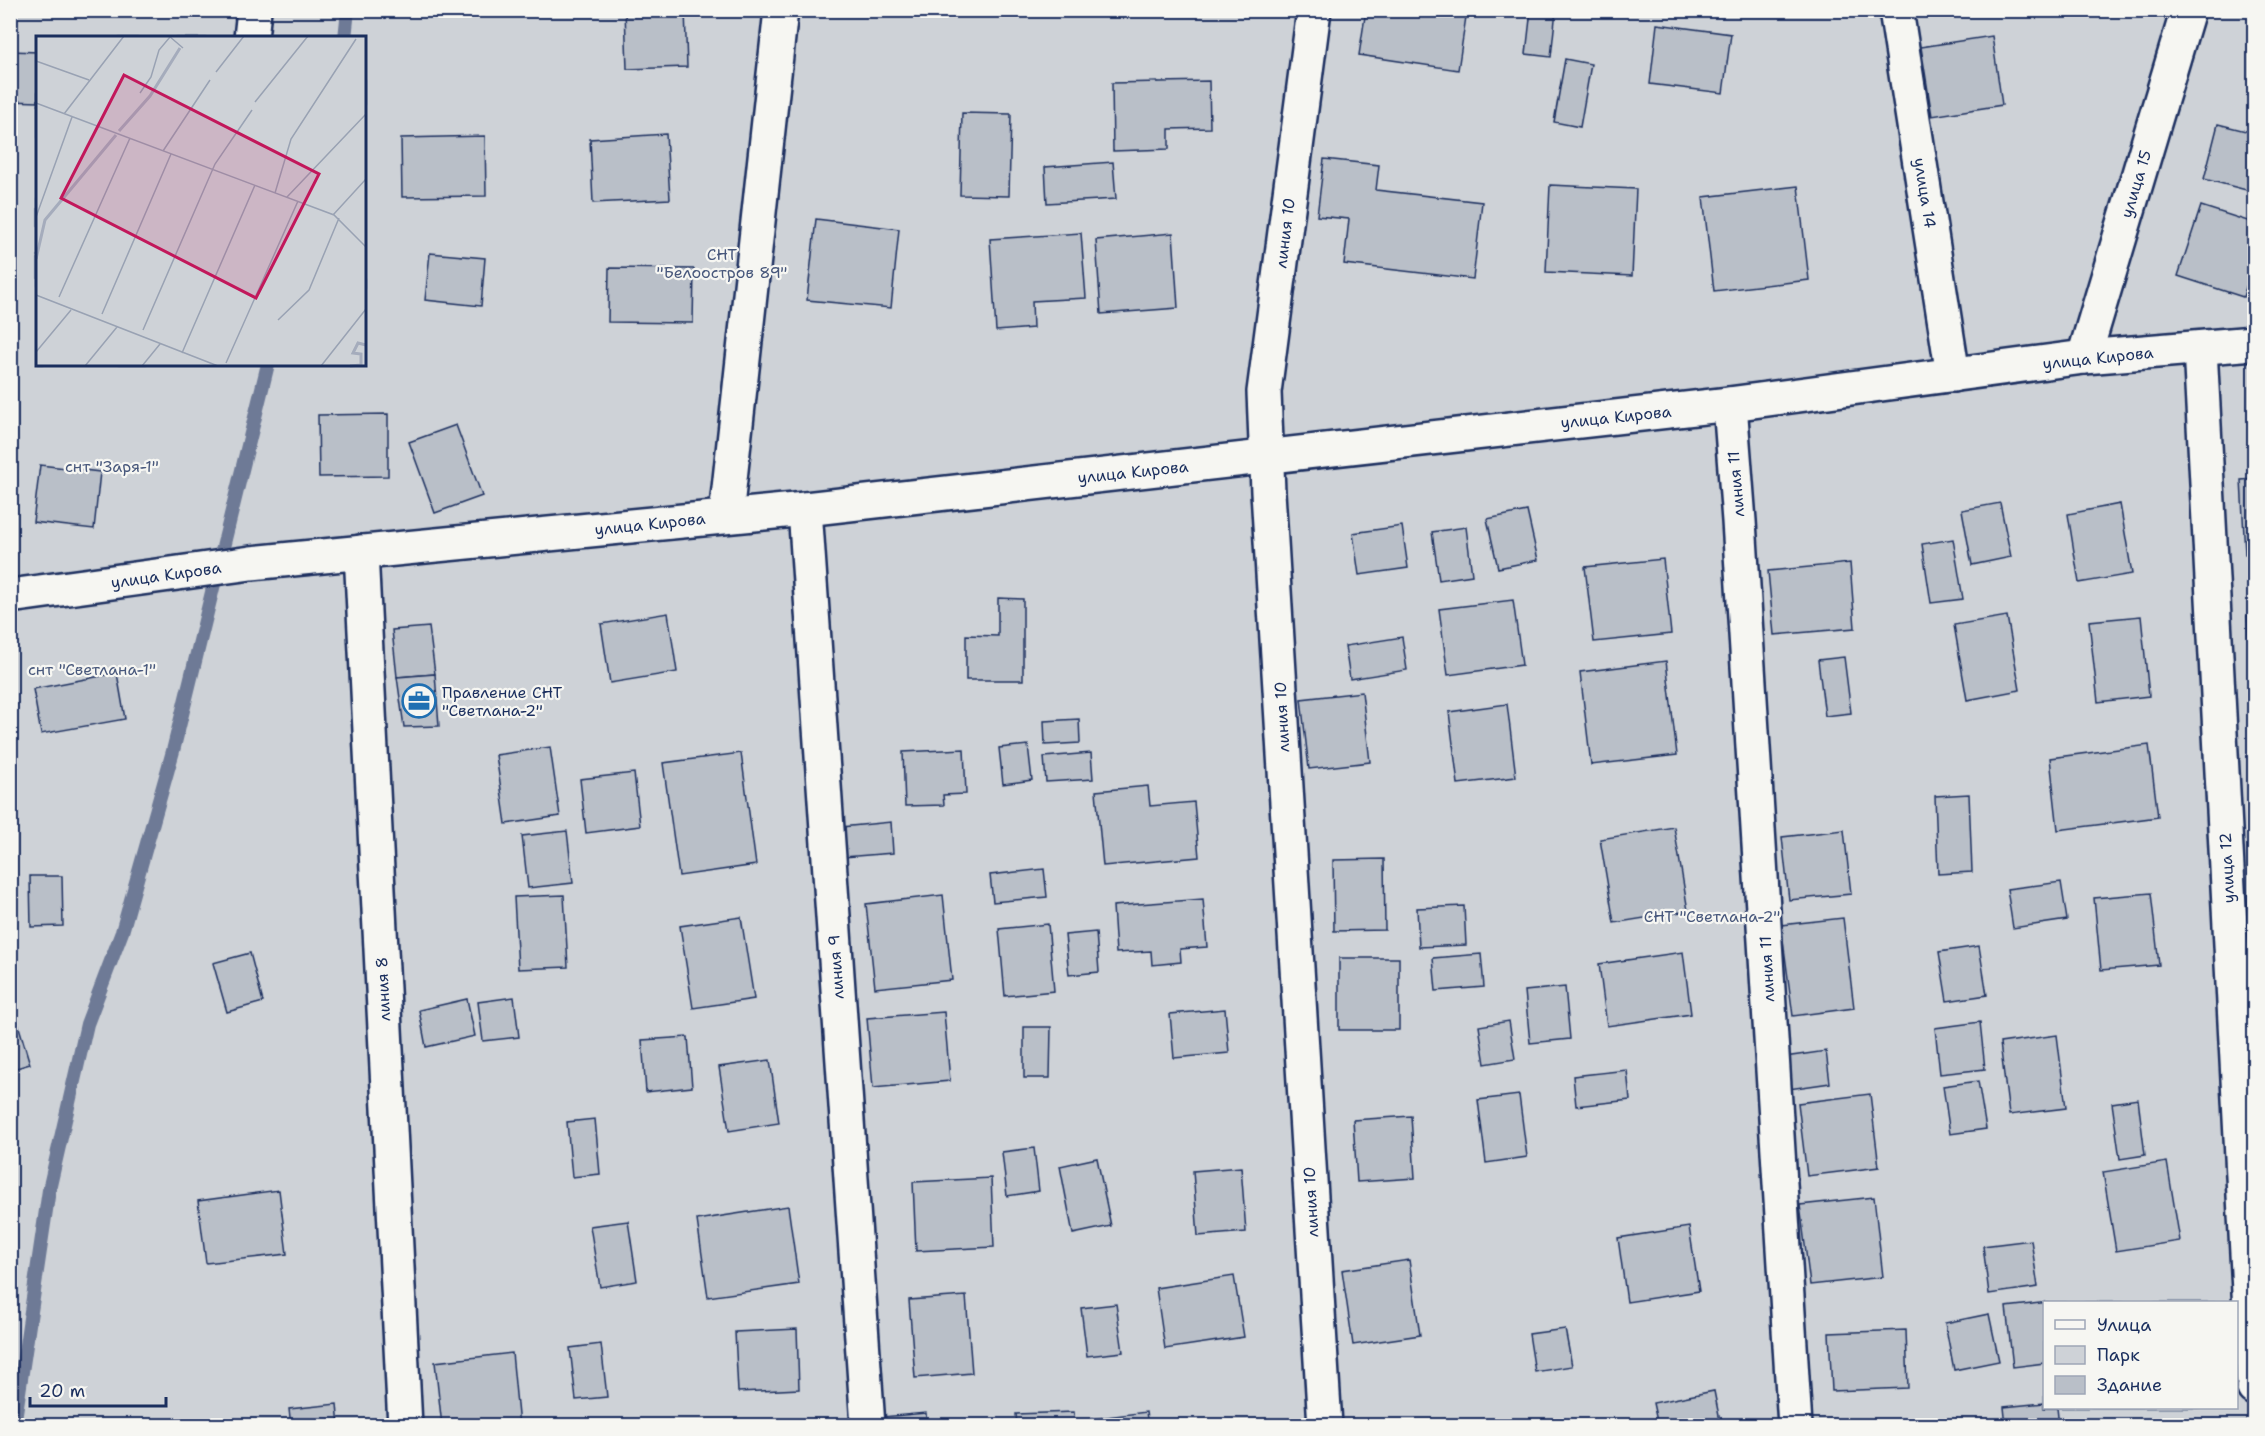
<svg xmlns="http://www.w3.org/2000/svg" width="2265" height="1436" viewBox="0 0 2265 1436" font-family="'Shantell Sans',sans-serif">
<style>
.green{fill:#ced2d7;stroke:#74809a;stroke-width:1.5;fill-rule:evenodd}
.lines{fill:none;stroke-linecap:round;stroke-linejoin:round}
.stream{stroke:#6e7a96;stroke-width:14}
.building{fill:#b9bfc8;stroke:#1b2f5e;stroke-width:1.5}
.street-casing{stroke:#1b2f5e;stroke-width:38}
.street{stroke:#f6f6f2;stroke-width:33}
.labels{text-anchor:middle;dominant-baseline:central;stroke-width:4.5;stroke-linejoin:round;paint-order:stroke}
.street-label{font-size:16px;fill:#1b2f5e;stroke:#f6f6f2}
.park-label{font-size:16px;fill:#48587c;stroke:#f6f6f2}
.poi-label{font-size:16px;fill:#1b2f5e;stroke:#f6f6f2;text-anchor:start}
.inset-river{fill:none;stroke:#a5acbc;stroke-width:3}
.inset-road{fill:none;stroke:#99a2b3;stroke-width:1.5}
.view{fill:#c2185b;fill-opacity:0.15;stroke:#c2185b;stroke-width:3}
.inset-edge{fill:none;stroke:#1b2f5e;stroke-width:3}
</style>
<rect width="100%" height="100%" fill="#edeeec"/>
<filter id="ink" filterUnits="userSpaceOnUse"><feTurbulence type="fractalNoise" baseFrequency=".0167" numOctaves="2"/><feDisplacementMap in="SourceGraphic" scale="12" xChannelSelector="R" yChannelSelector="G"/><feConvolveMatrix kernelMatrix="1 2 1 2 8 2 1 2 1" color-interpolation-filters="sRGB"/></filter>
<g filter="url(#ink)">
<path class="green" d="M10 11H2254V1425H11ZM38 38H364V364H38ZM2044 1302H2236V1408H2044Z"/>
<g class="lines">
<g class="stream">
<polyline points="345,38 348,10"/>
<polyline points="14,1426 49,1190 87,1024 122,932 173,751 268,364"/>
</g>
</g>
<g class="building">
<polygon points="625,10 685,10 687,67 627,69"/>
<polygon points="1366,10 1467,10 1458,70 1359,55"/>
<polygon points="1531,10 1556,10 1551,57 1526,54"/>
<polygon points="1657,24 1731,34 1723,93 1650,84"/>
<polygon points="1992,36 2002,105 1932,116 1921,47"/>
<polygon points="10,51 38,52 38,102 10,101"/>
<polygon points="1565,59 1591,64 1580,127 1554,122"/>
<polygon points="1209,81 1210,128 1169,129 1169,149 1113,151 1112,83"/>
<polygon points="962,113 1011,114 1009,196 960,195"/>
<polygon points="2218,124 2254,133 2254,192 2204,179"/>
<polygon points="666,134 670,199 593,203 590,139"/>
<polygon points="485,136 486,196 402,197 401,138"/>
<polygon points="1324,159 1379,165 1376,190 1482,202 1473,279 1344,264 1349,219 1317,216"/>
<polygon points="1113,162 1116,199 1047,203 1045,167"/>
<polygon points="1550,185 1636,189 1632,276 1546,272"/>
<polygon points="1798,186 1809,280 1714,291 1703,197"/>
<polygon points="2201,206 2254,223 2254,262 2243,297 2178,276"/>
<polygon points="816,219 899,229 891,308 807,300"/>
<polygon points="1081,233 1086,298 1032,301 1033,328 996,331 990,239"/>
<polygon points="1173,233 1178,308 1101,314 1096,240"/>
<polygon points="430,253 485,258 481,306 425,300"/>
<polygon points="609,268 694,269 693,323 608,322"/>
<polygon points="388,414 388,476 319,477 318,415"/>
<polygon points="456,425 482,496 435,513 409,442"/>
<polygon points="40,465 100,472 94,529 33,522"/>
<polygon points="2254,479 2254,553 2245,554 2241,480"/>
<polygon points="2000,503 2011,557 1972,565 1962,510"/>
<polygon points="2120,504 2132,574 2079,583 2068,514"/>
<polygon points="1527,511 1538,560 1498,568 1487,519"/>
<polygon points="1402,526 1408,568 1359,575 1353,533"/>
<polygon points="1466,527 1472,575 1439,580 1432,532"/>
<polygon points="1953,539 1963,599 1931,603 1922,544"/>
<polygon points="1663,559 1671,634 1594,642 1585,567"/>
<polygon points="1850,563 1855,628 1774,635 1768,571"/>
<polygon points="998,598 1023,599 1023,680 966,680 966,635 998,636"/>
<polygon points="1513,600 1522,665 1448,675 1439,609"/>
<polygon points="668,613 677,672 610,683 601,624"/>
<polygon points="2254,615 2254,698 2252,698 2247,616"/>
<polygon points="2007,616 2020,690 1967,700 1954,625"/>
<polygon points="2141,616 2149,696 2098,702 2089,621"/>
<polygon points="429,627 435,674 397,677 392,630"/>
<polygon points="1402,637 1407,670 1350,679 1345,646"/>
<polygon points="1844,657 1851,713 1825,716 1818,660"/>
<polygon points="1666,661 1677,755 1591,765 1580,672"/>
<polygon points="117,673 125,719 41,734 33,689"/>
<polygon points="435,674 439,726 404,727 397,677"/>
<polygon points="1362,692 1370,762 1309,769 1301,699"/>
<polygon points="1507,704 1516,777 1458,784 1449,712"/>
<polygon points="1079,719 1080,743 1045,745 1044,721"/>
<polygon points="1028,745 1032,780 1003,784 999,748"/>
<polygon points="2149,745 2158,817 2058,830 2050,758"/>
<polygon points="550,747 560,816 506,824 496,755"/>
<polygon points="964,749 966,794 943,795 944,805 905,806 903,752"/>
<polygon points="741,753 756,865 679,876 663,763"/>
<polygon points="1091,753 1093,779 1046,782 1044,757"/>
<polygon points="634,773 640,826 586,833 580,779"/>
<polygon points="1148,786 1150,806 1194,802 1199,857 1103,866 1096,791"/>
<polygon points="1969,794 1972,872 1938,874 1935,796"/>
<polygon points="891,822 893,853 844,857 841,827"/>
<polygon points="1674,827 1688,911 1614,923 1600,839"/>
<polygon points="1844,830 1851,894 1789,900 1782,837"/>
<polygon points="567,831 573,883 528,888 522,836"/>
<polygon points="1384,859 1385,930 1334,931 1333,860"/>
<polygon points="1044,869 1047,897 993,902 990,875"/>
<polygon points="30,876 62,876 63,926 31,927"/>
<polygon points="2061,882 2067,920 2013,928 2007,889"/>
<polygon points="2151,893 2159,965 2101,970 2094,898"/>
<polygon points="564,895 568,967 518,969 514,897"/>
<polygon points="943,895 952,980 875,988 866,904"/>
<polygon points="1203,899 1207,947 1180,949 1181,962 1152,965 1151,951 1116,953 1113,906"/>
<polygon points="1464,906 1466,945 1419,947 1417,908"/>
<polygon points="741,917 754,999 693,1008 680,926"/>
<polygon points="1843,918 1854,1008 1793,1016 1781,925"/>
<polygon points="1048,924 1054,991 1005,996 999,929"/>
<polygon points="1096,932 1099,972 1069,975 1065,935"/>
<polygon points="1979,946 1987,995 1947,1001 1939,952"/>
<polygon points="1683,952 1691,1014 1607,1026 1599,964"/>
<polygon points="250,953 263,1002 227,1012 213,963"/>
<polygon points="1481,954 1484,987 1436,991 1433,958"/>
<rect x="1339" y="958" width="60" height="72"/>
<polygon points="1565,987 1570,1039 1530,1043 1525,991"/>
<polygon points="514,997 519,1037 483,1041 478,1002"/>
<polygon points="467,999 475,1036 426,1047 419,1010"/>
<polygon points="1225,1009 1229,1053 1174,1058 1170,1014"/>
<polygon points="944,1012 950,1081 873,1088 867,1018"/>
<polygon points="16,1017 30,1064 10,1070 10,1019"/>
<polygon points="1509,1021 1515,1059 1485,1064 1479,1026"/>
<polygon points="1980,1022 1985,1069 1940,1074 1935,1028"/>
<polygon points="1024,1027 1051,1027 1050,1078 1024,1078"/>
<polygon points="2057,1035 2066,1108 2009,1115 2000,1043"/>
<polygon points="688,1037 692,1087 646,1092 642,1040"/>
<polygon points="1826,1051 1830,1083 1789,1089 1785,1057"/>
<polygon points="770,1060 779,1123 729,1131 719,1067"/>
<polygon points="1627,1070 1630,1100 1576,1106 1573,1076"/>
<polygon points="1978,1081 1986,1129 1950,1134 1943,1086"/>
<polygon points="1870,1094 1879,1167 1807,1176 1798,1103"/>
<polygon points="1519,1095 1527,1157 1486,1163 1478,1100"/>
<polygon points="2138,1099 2145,1155 2120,1159 2112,1103"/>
<polygon points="1411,1116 1415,1178 1357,1182 1353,1120"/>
<polygon points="595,1119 600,1174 572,1177 567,1122"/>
<polygon points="1034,1148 1039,1191 1007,1196 1002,1152"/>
<polygon points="1097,1158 1111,1226 1073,1234 1060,1166"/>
<polygon points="2167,1162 2180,1241 2116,1251 2103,1172"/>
<polygon points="1241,1167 1246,1232 1198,1236 1193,1171"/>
<polygon points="991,1178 994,1247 916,1251 913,1182"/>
<polygon points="279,1190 287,1254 206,1263 198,1201"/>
<polygon points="1874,1197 1883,1277 1810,1285 1800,1205"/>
<polygon points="788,1206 799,1284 708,1297 697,1220"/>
<polygon points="628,1221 637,1281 600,1287 590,1226"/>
<polygon points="1689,1227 1699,1291 1627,1302 1618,1238"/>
<polygon points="2031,1240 2038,1287 1989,1294 1983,1246"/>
<polygon points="1409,1260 1420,1335 1353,1345 1342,1270"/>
<polygon points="1234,1276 1244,1337 1165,1349 1156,1288"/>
<polygon points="966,1296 972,1373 915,1378 909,1300"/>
<polygon points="2044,1302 2044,1363 2013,1367 2006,1307 2049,1302"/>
<polygon points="1116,1304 1123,1352 1087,1356 1081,1308"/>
<polygon points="1989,1314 1999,1361 1954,1370 1945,1323"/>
<polygon points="797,1329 799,1389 738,1392 735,1332"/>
<polygon points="1565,1329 1572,1366 1535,1372 1529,1334"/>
<polygon points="1906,1330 1908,1388 1832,1391 1829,1333"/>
<polygon points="601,1344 607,1397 576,1400 570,1348"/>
<polygon points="512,1353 519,1426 442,1426 435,1362"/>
<polygon points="1714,1391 1721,1426 1658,1426 1653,1403"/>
<polygon points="2044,1403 2044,1408 2057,1408 2059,1426 2006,1426 2004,1407"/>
<polygon points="337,1404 339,1426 291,1426 289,1409"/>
<polygon points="1074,1412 1075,1426 1017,1426 1016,1414"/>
<polygon points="1146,1412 1148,1426 1091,1426 1091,1419"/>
<polygon points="926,1413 927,1426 884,1426 883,1417"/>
</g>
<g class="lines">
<defs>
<g id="street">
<polyline points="1314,10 1264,392 1268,492 1325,1426"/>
<polyline points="1896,10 1953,375"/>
<polyline points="251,38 254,10"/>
<polyline points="2200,348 2254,1388"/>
<polyline points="2084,357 2188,10"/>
<polyline points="1730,404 1739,521 1795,1426"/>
<polyline points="805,509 868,1426"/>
<polyline points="726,516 781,10"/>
<polyline points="361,552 405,1426"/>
<polyline points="10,596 251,563 805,509 1730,404 2084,357 2254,343"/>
</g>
</defs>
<use href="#street" class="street-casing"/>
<use href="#street" class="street"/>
</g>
</g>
<defs>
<symbol id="office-ring" viewBox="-11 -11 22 22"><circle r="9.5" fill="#f6f6f2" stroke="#1f6fb2" stroke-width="1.5"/><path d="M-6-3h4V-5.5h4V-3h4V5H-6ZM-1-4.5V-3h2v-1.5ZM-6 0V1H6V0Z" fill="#1f6fb2"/></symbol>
</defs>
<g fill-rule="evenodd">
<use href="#office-ring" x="400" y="682" width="38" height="38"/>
</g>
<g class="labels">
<g class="street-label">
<text transform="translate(2136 184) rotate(-73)">улица 15</text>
<text transform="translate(1925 193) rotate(81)">улица 14</text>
<text transform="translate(1285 233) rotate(-83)">линия 10</text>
<text transform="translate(2098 358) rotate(-6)">улица Кирова</text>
<text transform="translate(1616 417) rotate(-6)">улица Кирова</text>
<text transform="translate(1133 472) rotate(-6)">улица Кирова</text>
<text transform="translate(1736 484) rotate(-95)">линия 11</text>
<text transform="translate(650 524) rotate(-6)">улица Кирова</text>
<text transform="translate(166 575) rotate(-8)">улица Кирова</text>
<text transform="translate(1282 717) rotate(-93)">линия 10</text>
<text transform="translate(2227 868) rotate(-93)">улица 12</text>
<text transform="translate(836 967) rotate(-94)">линия 9</text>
<text transform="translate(1767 969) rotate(-93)">линия 11</text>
<text transform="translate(383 989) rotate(-93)">линия 8</text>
<text transform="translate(1311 1202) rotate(-93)">линия 10</text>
</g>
<g class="park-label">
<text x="722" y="254">СНТ<tspan x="722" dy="18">"Белоостров 89"</tspan></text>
<text x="112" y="466">снт "Заря-1"</text>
<text x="92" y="669">снт "Светлана-1"</text>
<text x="1712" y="916">СНТ "Светлана-2"</text>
</g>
<g class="poi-label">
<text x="442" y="692">Правление СНТ<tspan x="442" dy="18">"Светлана-2"</tspan></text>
</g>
</g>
<g transform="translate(36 36)">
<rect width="330" height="330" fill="#edeeec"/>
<path d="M0 0H330V330H0Z" fill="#ced2d7"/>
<path class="inset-river" d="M83 95 114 60 144 12M0 223 9 184 80 99M314 330 325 329V318L317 317 322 307 330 309"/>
<path class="inset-road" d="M133 0 147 12M0 25 53 44M180 36 208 0M104 57 115 41 123 14 134 1M219 66 272 0M0 67 298 179 330 211M28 78 88 0M127 115 174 44M239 157 255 103 320 3M251 161 330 78M297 179 330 143M0 181 36 81M0 259 182 330M23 261 94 102M66 278 135 118M242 284 273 254 303 182M107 294 179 128 216 74M0 316 35 274M146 317 219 149M190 327 262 165M49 330 81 291M106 330 124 308M285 330 330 273"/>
<path class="view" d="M88 39 283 138 220 262 25 162Z"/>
<rect width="330" height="330" class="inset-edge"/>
</g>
<rect width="2265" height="1436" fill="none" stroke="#f6f6f2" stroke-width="36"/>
<rect x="18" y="18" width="2229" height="1400" fill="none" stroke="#1b2f5e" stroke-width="2" filter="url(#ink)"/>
<rect x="2043" y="1301" width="195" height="108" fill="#f6f6f2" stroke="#9ea6b7" stroke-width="1.5"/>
<rect x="2055" y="1320" width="30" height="9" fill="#f6f6f2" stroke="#9ea6b7" stroke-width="1.5"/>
<text x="2097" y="1331" font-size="18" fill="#1b2f5e">Улица</text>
<rect x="2055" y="1346" width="30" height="18" fill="#ced2d7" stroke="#9ea6b7" stroke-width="1.5"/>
<text x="2097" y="1361" font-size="18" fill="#1b2f5e">Парк</text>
<rect x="2055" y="1376" width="30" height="18" fill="#b9bfc8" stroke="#9ea6b7" stroke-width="1.5"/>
<text x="2097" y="1391" font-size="18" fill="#1b2f5e">Здание</text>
<path d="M30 1397v9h136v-9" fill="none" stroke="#1b2f5e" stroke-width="3"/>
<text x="39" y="1397" font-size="18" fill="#1b2f5e" stroke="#f6f6f2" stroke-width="4.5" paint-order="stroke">20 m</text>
</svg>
